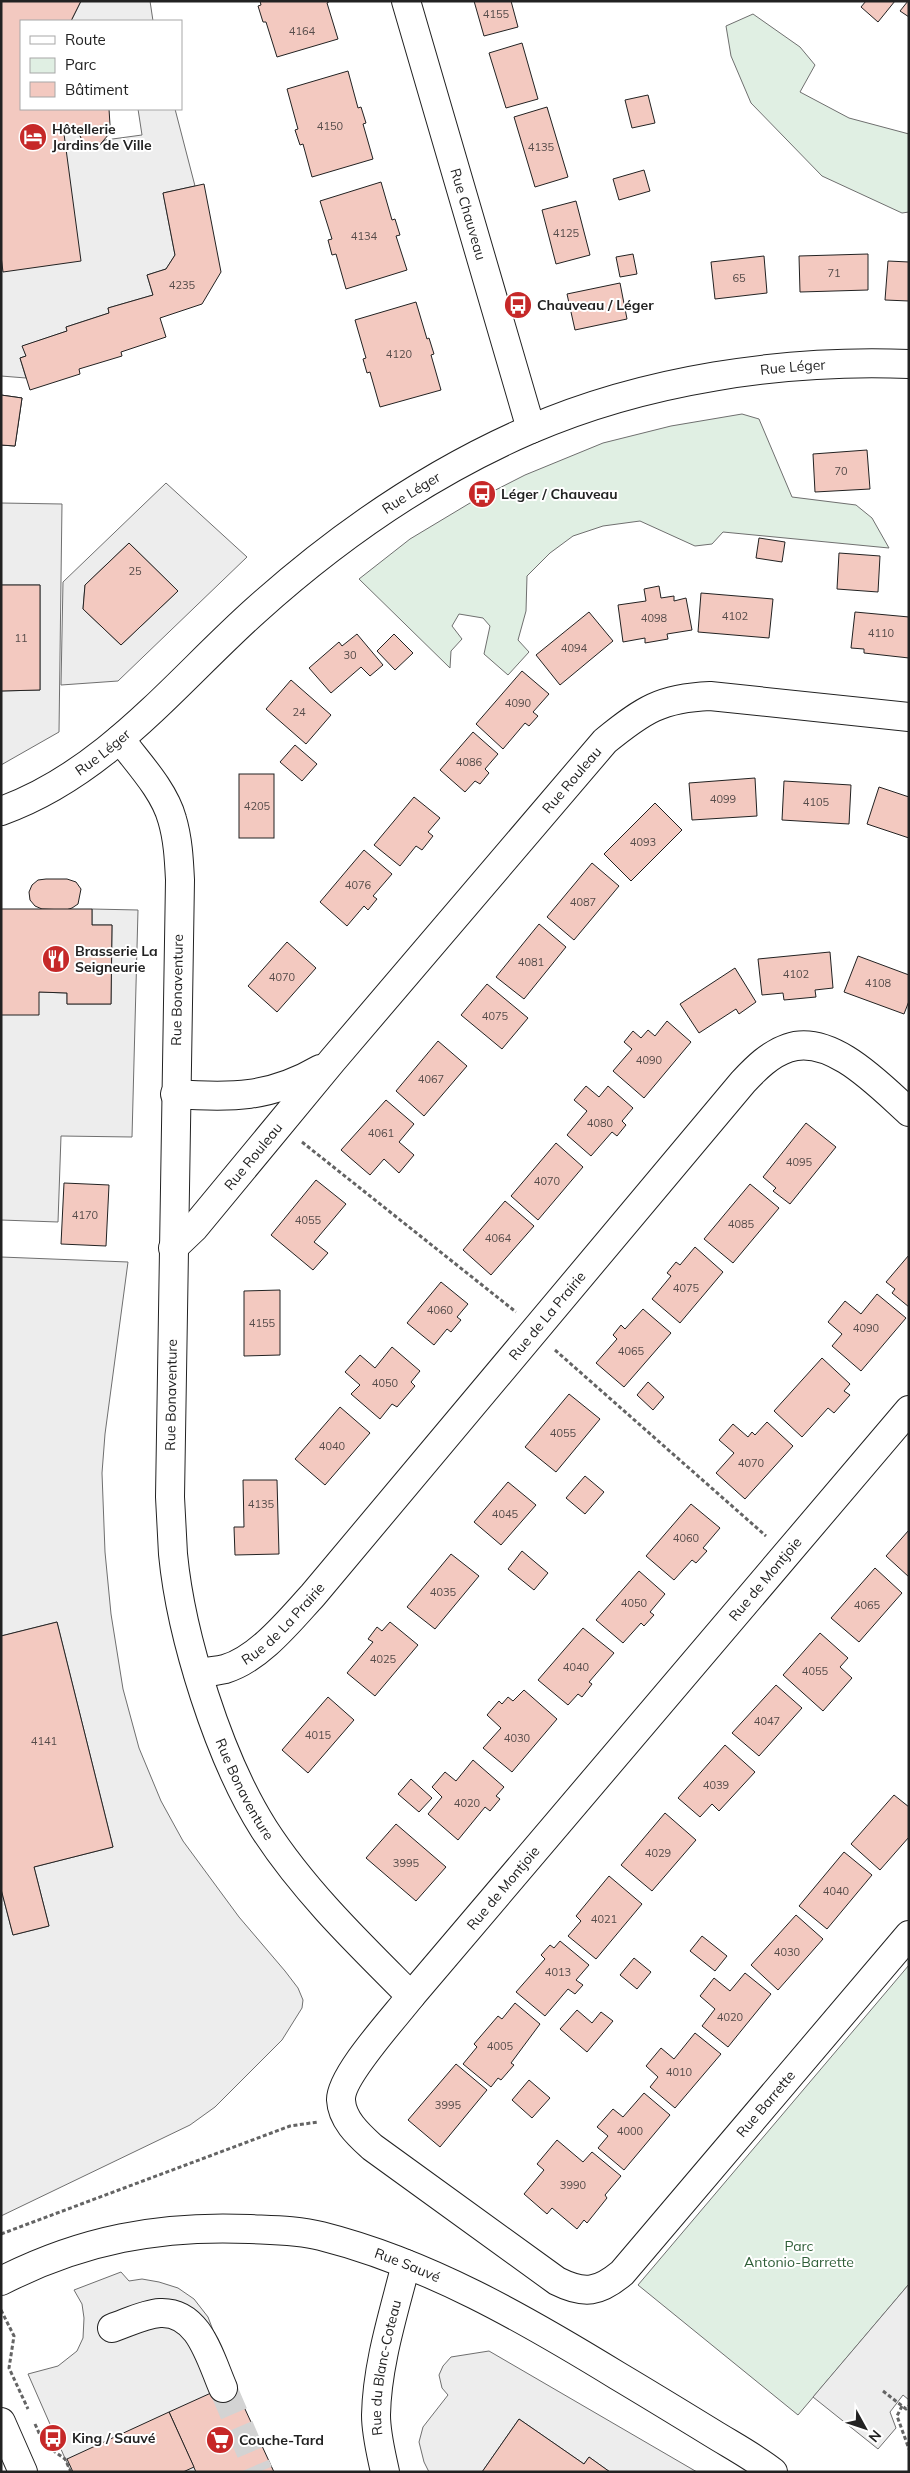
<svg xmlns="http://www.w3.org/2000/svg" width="910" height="2473" viewBox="0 0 910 2473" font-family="Mulish,sans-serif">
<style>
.green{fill:#e0efe3;stroke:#6f6f6f}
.parking{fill:#ededed;stroke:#6f6f6f;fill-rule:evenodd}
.building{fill:#f3c9c0;stroke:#222}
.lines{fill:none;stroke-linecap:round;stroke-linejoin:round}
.minor-tunnel{stroke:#d3d3d3;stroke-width:28;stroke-dasharray:28 14;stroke-linecap:butt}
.minor-casing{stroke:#222;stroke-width:30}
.major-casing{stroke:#222;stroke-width:30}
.path{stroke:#646464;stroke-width:3;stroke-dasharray:4 2.5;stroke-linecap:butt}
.minor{stroke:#fff;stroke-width:28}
.major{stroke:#fff;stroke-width:28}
.labels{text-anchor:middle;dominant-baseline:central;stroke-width:4;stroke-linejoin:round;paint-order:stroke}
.number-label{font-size:11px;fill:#564c4a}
.poi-label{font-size:14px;font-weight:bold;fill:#222;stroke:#fff;text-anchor:start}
.street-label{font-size:14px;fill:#222;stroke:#fff}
.park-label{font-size:14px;fill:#2f5e38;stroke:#fff}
</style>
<rect width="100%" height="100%" fill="#fff"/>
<g class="green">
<polygon points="753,14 800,47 815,65 800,92 849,118 909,134 909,212 902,213 822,176 751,103 731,56 726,26"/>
<polygon points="742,414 759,419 792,497 856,505 872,518 889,548 723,532 712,544 695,546 640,521 603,526 573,536 550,553 527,576 526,611 518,640 529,652 508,675 484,654 490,626 483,618 459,614 452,626 462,639 451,651 450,668 359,579 410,539 470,503 525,475 603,443 671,426"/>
<polygon points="909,1965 909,2284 798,2415 638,2285"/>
</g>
<g class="parking">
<polygon points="81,1 150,1 153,21 71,21"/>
<polygon points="138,109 175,109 195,186 163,193 175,255 166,269 147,275 153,295 108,308 109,313 66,327 67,331 23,346 26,356 20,358 26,378 1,376 1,256 64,134 78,131 84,145 90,148 97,148 105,140 142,135"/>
<path d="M166 483 247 557 118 681 61 685 63 582ZM129 543 178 591 121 645 83 609 85 585Z"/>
<polygon points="1,503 62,504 59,732 1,765 1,691 40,690 40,585 1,585"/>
<polygon points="92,909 138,910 132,1137 61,1136 58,1222 1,1220 1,1015 39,992 67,993 67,1004 111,1004 112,925 92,925"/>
<polygon points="1,1257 128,1262 105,1434 102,1473 105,1552 111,1614 123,1689 139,1748 161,1801 183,1841 239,1917 285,1971 298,1988 303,2000 302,2008 282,2040 215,2107 190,2125 1,2216 1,1889 13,1935 49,1926 34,1867 113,1847 57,1622 1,1636"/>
<polygon points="121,2272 129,2281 142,2279 159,2282 178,2288 194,2299 208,2317 233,2383 196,2472 71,2472 28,2374 58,2366 77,2351 83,2338 84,2318 82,2304 74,2290"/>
<polygon points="909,2284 909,2400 903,2395 890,2412 896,2428 878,2449 813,2397"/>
<polygon points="489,2351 697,2472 610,2472 589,2457 584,2464 519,2419 482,2472 429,2472 424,2462 419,2442 423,2427 448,2395 442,2388 439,2375 443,2366 451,2357"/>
</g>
<g class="building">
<polygon points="1,1 81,1 71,21 21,21 21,109 109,109 110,125 109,134 97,148 90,148 84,145 78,131 64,134 81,261 3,272 1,256"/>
<polygon points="260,1 330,1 327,3 338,39 277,57 266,22 263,22 258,6 261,5"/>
<polygon points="474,1 511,1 518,27 484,36"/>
<polygon points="866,1 895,1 878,22 861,7"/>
<polygon points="908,1 909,1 909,17 900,11"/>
<polygon points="522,43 538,99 506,108 489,53"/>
<polygon points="348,71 358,108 361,107 366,123 363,124 373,159 312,177 303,144 300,145 295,130 298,129 287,89"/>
<polygon points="648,95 655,123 632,128 625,100"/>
<polygon points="547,107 568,177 535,187 514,117"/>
<polygon points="644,170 650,191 619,200 613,179"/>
<polygon points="381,182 392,220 395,219 400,235 396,236 407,270 346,289 336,254 332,255 328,240 332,239 320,201"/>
<polygon points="204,184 221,272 202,304 160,318 166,337 121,352 122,356 79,369 80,374 30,390 20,358 26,356 22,346 67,331 66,327 109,313 108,308 153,295 147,275 166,269 175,255 163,193"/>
<polygon points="576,201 590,255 556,264 542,210"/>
<polygon points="633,254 637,274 620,277 616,257"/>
<polygon points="868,254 868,290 800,292 799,256"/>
<polygon points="764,256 767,293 715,299 711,262"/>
<polygon points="888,261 909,262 909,301 885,300"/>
<polygon points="620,283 627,319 575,330 567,294"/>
<polygon points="416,302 427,339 429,338 434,354 431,355 441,390 380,407 370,372 367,373 363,359 366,358 355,320"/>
<polygon points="1,395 22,398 15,446 1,445"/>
<polygon points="1,395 22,398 15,446 1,445"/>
<polygon points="867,450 870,489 815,492 813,454"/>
<polygon points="759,538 785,542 782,562 756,558"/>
<polygon points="129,543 178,591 121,645 83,609 85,585"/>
<polygon points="839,553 880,556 878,592 837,589"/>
<polygon points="1,585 40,585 40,690 1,691"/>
<polygon points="659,586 661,598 674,596 674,601 686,598 692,630 667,634 668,639 645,643 645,638 623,642 618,605 646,601 644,589"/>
<polygon points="701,593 773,599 769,638 698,632"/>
<polygon points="589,612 613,641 560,685 536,655"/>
<polygon points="855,612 909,617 909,658 864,653 864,649 851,648"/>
<polygon points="357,634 383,665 370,676 361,667 331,693 309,668 339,642 342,646"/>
<polygon points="394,634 413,653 395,670 377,651"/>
<polygon points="522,671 549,694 533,712 538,716 529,726 525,723 503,749 476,724"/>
<polygon points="291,680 331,715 306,744 266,709"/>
<polygon points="473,732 498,754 485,769 489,773 480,784 475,781 465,792 440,770"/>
<polygon points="295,745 317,764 302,781 280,762"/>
<rect x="239" y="774" width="35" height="64"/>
<polygon points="755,778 757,816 692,820 689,783"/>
<polygon points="784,781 851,785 849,824 782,820"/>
<polygon points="879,787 909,797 909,838 867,824"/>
<polygon points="414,797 440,818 428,832 433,836 422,850 416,846 400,866 374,845"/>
<polygon points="655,803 682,830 631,881 604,854"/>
<polygon points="364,850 392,874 373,896 377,899 368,910 364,906 347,926 320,902"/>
<polygon points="592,863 619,886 574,940 547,917"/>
<polygon points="46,879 67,879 76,882 81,889 78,904 72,908 66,910 42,909 35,906 30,900 29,892 32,885 38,880"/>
<polygon points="1,909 92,909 92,925 112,925 111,1004 67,1004 67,993 39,992 39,1015 1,1015"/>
<polygon points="539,924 566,947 524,999 496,977"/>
<polygon points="287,942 316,968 277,1012 248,986"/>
<polygon points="830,952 833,988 815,990 816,997 784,1000 783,993 762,995 758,959"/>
<polygon points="858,956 909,975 909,1001 904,1014 844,992"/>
<polygon points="735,968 756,1002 739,1014 736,1009 699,1033 680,1004"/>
<polygon points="487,984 528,1018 502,1049 461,1015"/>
<polygon points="667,1021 691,1042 644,1098 613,1071 632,1049 624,1042 633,1031 641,1038 648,1030 655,1036"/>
<polygon points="438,1041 467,1066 424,1116 396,1091"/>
<polygon points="586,1086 599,1097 608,1086 633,1108 622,1121 626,1125 617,1136 612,1132 591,1156 567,1135 587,1111 574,1100"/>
<polygon points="386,1100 414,1124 399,1142 414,1155 399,1173 384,1159 370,1175 341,1150"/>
<polygon points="806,1123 836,1147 790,1204 773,1191 776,1188 763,1177"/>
<polygon points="556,1143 583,1167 538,1220 511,1196"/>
<polygon points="316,1180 346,1204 314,1242 328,1253 313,1270 271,1235"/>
<polygon points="64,1183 109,1185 106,1246 61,1244"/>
<polygon points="750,1184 779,1208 733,1263 704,1239"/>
<polygon points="505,1201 534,1226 491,1275 463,1250"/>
<polygon points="695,1247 723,1272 680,1323 652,1299 671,1276 667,1273 676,1262 680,1265"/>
<polygon points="909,1255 909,1307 892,1293 895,1289 886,1282"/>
<polygon points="441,1282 468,1304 457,1317 461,1320 451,1332 447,1329 434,1345 407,1323"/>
<polygon points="280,1290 280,1355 244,1356 244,1291"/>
<polygon points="877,1294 906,1318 861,1371 832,1346 842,1334 828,1322 845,1301 861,1314"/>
<polygon points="643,1309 671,1333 624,1387 596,1363 617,1339 613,1335 621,1325 625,1329"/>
<polygon points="392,1347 420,1371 411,1382 415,1386 397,1407 392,1404 380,1419 351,1394 360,1385 345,1372 360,1355 375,1368"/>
<polygon points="822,1358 850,1384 844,1391 850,1395 834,1413 828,1408 802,1437 774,1411"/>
<polygon points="648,1382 664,1397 653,1410 637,1395"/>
<polygon points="569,1394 600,1419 556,1472 525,1447"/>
<polygon points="340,1407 370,1433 325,1485 295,1459"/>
<polygon points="767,1422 793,1446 745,1499 716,1473 734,1453 719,1440 733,1424 748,1437 752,1432 755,1435"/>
<polygon points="585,1476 604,1492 585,1514 566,1498"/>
<polygon points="243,1480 277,1480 279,1554 235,1555 234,1527 244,1527"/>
<polygon points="508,1482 536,1505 501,1545 474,1522"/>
<polygon points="691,1504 720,1528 703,1548 707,1551 696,1563 692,1560 674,1580 646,1556"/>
<polygon points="909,1530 909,1577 886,1556"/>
<polygon points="522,1551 548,1573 534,1590 508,1569"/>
<polygon points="451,1554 479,1576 435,1629 407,1607"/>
<polygon points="875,1568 902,1593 859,1642 831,1618"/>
<polygon points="639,1571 665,1594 650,1612 654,1615 644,1626 641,1623 623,1643 596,1620"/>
<polygon points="57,1622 113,1847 34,1867 49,1926 13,1935 1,1889 1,1636"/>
<polygon points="390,1622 418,1645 375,1696 347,1673 373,1642 368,1639 377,1627 382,1631"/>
<polygon points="583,1628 614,1653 589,1682 592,1684 582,1697 578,1694 568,1705 538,1680"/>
<polygon points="820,1633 848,1658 840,1667 852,1678 823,1711 783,1675"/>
<polygon points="776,1685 802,1708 759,1756 732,1733"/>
<polygon points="524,1690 557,1719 512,1772 483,1748 501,1728 487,1715 499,1701 502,1704 508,1697 513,1701"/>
<polygon points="328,1697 354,1720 308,1773 282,1750"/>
<polygon points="725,1745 755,1772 719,1811 712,1804 700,1817 678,1798"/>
<polygon points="473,1760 504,1787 496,1796 500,1799 490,1811 485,1807 458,1840 428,1814 442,1797 432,1787 445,1772 456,1781"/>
<polygon points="411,1779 432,1798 419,1812 398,1794"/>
<polygon points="894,1795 909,1807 909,1837 880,1870 851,1844"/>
<polygon points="665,1813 696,1840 652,1891 621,1865"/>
<polygon points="396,1824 446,1867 416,1901 366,1858"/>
<polygon points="844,1852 872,1875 827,1929 799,1906"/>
<polygon points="609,1876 642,1904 596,1959 568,1936 581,1921 576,1916"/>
<polygon points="796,1915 823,1939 778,1990 751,1965"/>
<polygon points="702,1936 727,1956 715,1971 690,1951"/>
<polygon points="560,1941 589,1965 576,1980 583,1985 575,1994 568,1989 545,2016 516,1992 545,1959 541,1955 550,1945 554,1948"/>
<polygon points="634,1958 651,1972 637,1989 620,1975"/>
<polygon points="745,1973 771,1994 728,2047 702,2026 715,2009 700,1996 714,1978 730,1991"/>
<polygon points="515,2003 540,2024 511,2063 514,2065 501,2080 498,2078 491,2087 463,2064 477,2047 474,2044 498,2016 502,2019"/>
<polygon points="577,2010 592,2023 601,2012 613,2021 587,2052 560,2029"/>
<polygon points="695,2033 721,2054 675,2108 650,2087 658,2077 646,2066 661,2048 674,2059"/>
<polygon points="456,2064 487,2090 440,2147 408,2120"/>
<polygon points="529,2080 550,2098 532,2118 512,2100"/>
<polygon points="644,2093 670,2115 624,2170 598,2148 608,2136 597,2127 613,2109 623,2117"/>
<polygon points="557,2140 583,2162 592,2152 621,2176 605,2195 607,2198 587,2223 584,2220 577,2229 552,2208 547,2214 524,2194 544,2170 537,2164"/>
<polygon points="233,2383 274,2472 196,2472 169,2412"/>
<polygon points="169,2412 194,2467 183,2472 73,2472 67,2459"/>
<polygon points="519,2419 584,2464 589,2457 610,2472 482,2472"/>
</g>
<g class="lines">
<polyline class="minor-tunnel" points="223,2388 259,2472"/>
<defs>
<g id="minor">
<path id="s1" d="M406 1 531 429"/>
<path id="s2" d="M120 739C138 763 164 790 172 819 178 839 179 860 180 880L170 1497C171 1516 172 1535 173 1554 181 1637 219 1758 264 1829 304 1891 359 1944 411 1996"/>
<path id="s3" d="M1 811C105 774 176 682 255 611 336 538 428 474 529 430 644 380 784 359 909 364"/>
<path d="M175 1094C231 1098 270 1098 320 1069"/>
<path id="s4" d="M173 1248 194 1228 332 1061 605 741C643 710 661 698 710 696L909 717"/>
<path id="s5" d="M909 1410 411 1996C395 2017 340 2076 341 2100 342 2120 359 2135 372 2147L557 2281C585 2295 599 2292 622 2273L909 1935"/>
<path id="s6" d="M198 1673C207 1672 216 1671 225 1669 259 1659 290 1620 313 1595L743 1082C756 1068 770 1054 788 1048 831 1033 880 1086 909 1112"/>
<path id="s7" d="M1 2281C81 2240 160 2225 250 2229 273 2230 299 2230 321 2236 428 2263 525 2319 618 2376 650 2395 681 2414 712 2433 733 2446 754 2457 773 2472"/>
<path d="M112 2328C127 2323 144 2314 160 2313 199 2311 210 2358 223 2388"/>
<path id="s8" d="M385 2472C381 2453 376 2434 376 2415 377 2364 394 2312 406 2264"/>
</g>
<polyline id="major" points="1,2422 23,2472"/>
</defs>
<use href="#minor" class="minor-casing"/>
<use href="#major" class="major-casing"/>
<g class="path">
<polyline points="302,1142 516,1312"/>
<polyline points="555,1350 766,1536"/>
<polyline points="1,2234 290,2126 318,2122"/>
<polyline points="1,2310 14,2336 9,2368 28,2409"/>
<polyline points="883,2391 906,2409 909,2406"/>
<polyline points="902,2406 897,2416 909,2449"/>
<polyline points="35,2424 44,2444 65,2459 71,2472"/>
</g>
<use href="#minor" class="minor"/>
<use href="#major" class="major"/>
</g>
<defs>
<symbol id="hotel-disc" viewBox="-11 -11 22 22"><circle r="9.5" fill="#c62828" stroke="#fff"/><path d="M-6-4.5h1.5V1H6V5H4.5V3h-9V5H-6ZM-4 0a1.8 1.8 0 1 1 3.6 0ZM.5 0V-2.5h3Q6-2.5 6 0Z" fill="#fff"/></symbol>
<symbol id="bus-disc" viewBox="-11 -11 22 22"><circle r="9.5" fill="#c62828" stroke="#fff"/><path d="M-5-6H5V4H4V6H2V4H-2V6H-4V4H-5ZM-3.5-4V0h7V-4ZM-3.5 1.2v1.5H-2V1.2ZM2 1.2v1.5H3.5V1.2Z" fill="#fff"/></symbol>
<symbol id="restaurant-disc" viewBox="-11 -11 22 22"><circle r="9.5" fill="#c62828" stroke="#fff"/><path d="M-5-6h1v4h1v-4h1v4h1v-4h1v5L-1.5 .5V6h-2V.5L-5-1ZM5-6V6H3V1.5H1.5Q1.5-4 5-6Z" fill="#fff"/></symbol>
<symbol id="supermarket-disc" viewBox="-11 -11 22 22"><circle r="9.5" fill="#c62828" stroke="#fff"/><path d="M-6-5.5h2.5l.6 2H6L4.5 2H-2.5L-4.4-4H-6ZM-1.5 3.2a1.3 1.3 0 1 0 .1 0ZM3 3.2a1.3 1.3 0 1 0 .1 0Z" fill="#fff"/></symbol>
</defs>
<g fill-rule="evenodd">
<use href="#hotel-disc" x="17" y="121" width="32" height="32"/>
<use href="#bus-disc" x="502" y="289" width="32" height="32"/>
<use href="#bus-disc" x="466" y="478" width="32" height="32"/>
<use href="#restaurant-disc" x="40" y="943" width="32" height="32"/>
<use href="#bus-disc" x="37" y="2422" width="32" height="32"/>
<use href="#supermarket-disc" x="204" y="2424" width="32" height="32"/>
</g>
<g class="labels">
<g class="number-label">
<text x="496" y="14">4155</text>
<text x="302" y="31">4164</text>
<text x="330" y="126">4150</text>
<text x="541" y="147">4135</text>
<text x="566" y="233">4125</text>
<text x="364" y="236">4134</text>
<text x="834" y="273">71</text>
<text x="739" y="278">65</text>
<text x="182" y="285">4235</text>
<text x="399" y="354">4120</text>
<text x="841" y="471">70</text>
<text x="135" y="571">25</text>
<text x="735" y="616">4102</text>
<text x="654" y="618">4098</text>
<text x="881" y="633">4110</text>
<text x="21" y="638">11</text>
<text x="574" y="648">4094</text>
<text x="350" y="655">30</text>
<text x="518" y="703">4090</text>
<text x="299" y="712">24</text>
<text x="469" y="762">4086</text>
<text x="723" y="799">4099</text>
<text x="816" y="802">4105</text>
<text x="257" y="806">4205</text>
<text x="643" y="842">4093</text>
<text x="358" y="885">4076</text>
<text x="583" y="902">4087</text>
<text x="531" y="962">4081</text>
<text x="796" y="974">4102</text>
<text x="282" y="977">4070</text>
<text x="878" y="983">4108</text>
<text x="495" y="1016">4075</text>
<text x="649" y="1060">4090</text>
<text x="431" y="1079">4067</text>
<text x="600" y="1123">4080</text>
<text x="381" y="1133">4061</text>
<text x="799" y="1162">4095</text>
<text x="547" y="1181">4070</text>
<text x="85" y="1215">4170</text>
<text x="308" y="1220">4055</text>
<text x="741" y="1224">4085</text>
<text x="498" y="1238">4064</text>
<text x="686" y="1288">4075</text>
<text x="440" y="1310">4060</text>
<text x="262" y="1323">4155</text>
<text x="866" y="1328">4090</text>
<text x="631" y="1351">4065</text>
<text x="385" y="1383">4050</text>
<text x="563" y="1433">4055</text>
<text x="332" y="1446">4040</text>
<text x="751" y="1463">4070</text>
<text x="261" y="1504">4135</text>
<text x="505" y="1514">4045</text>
<text x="686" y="1538">4060</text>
<text x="443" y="1592">4035</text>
<text x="634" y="1603">4050</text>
<text x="867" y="1605">4065</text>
<text x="383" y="1659">4025</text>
<text x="576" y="1667">4040</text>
<text x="815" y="1671">4055</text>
<text x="767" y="1721">4047</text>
<text x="318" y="1735">4015</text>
<text x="517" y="1738">4030</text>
<text x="44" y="1741">4141</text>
<text x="716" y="1785">4039</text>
<text x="467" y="1803">4020</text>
<text x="658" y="1853">4029</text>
<text x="406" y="1863">3995</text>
<text x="836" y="1891">4040</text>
<text x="604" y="1919">4021</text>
<text x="787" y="1952">4030</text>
<text x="558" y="1972">4013</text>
<text x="730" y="2017">4020</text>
<text x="500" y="2046">4005</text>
<text x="679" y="2072">4010</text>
<text x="448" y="2105">3995</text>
<text x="630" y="2131">4000</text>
<text x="573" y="2185">3990</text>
</g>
<g class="poi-label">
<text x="52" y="129">Hôtellerie<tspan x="52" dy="16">Jardins de Ville</tspan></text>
<text x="537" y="305">Chauveau / Léger</text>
<text x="501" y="494">Léger / Chauveau</text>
<text x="75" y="951">Brasserie La<tspan x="75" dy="16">Seigneurie</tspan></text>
<text x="72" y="2438">King / Sauvé</text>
<text x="239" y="2440">Couche-Tard</text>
</g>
<g class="street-label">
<text stroke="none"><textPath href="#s1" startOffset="222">Rue Chauveau</textPath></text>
<text stroke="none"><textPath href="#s3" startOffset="928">Rue Léger</textPath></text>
<text stroke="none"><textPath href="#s3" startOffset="522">Rue Léger</textPath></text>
<text stroke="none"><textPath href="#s3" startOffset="118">Rue Léger</textPath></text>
<text stroke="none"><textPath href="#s4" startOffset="615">Rue Rouleau</textPath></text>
<text transform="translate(177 990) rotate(-89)">Rue Bonaventure</text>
<text stroke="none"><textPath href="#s4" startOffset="122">Rue Rouleau</textPath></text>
<text stroke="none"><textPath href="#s6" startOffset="508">Rue de La Prairie</textPath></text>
<text transform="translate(171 1395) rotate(-89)">Rue Bonaventure</text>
<text transform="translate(765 1579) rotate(-50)">Rue de Montjoie</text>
<text stroke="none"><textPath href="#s6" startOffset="102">Rue de La Prairie</textPath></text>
<text stroke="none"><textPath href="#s2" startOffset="1079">Rue Bonaventure</textPath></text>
<text transform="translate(503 1888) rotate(-50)">Rue de Montjoie</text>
<text stroke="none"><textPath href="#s5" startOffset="1475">Rue Barrette</textPath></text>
<text stroke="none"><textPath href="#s7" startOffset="420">Rue Sauvé</textPath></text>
<text stroke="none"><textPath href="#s8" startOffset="106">Rue du Blanc-Coteau</textPath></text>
</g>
<g class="park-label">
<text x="799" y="2246">Parc<tspan x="799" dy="16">Antonio-Barrette</tspan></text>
</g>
</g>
<rect width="910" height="2473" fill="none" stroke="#222222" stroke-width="5"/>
<rect x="20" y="20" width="162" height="90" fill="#ffffff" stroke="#a7a7a7"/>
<rect x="30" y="36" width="25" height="8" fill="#ffffff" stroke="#a7a7a7"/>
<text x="65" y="45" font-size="15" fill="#222222">Route</text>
<rect x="30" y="58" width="25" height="15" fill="#e0efe3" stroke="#a7a7a7"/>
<text x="65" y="70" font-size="15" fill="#222222">Parc</text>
<rect x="30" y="82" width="25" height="15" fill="#f3c9c0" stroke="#a7a7a7"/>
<text x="65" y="95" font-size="15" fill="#222222">Bâtiment</text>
<g transform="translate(865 2428) rotate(130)" stroke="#ffffff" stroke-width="4" paint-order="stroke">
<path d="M0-4L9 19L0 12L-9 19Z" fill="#222222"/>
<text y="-8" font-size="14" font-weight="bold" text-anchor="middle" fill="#222222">N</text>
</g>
</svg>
